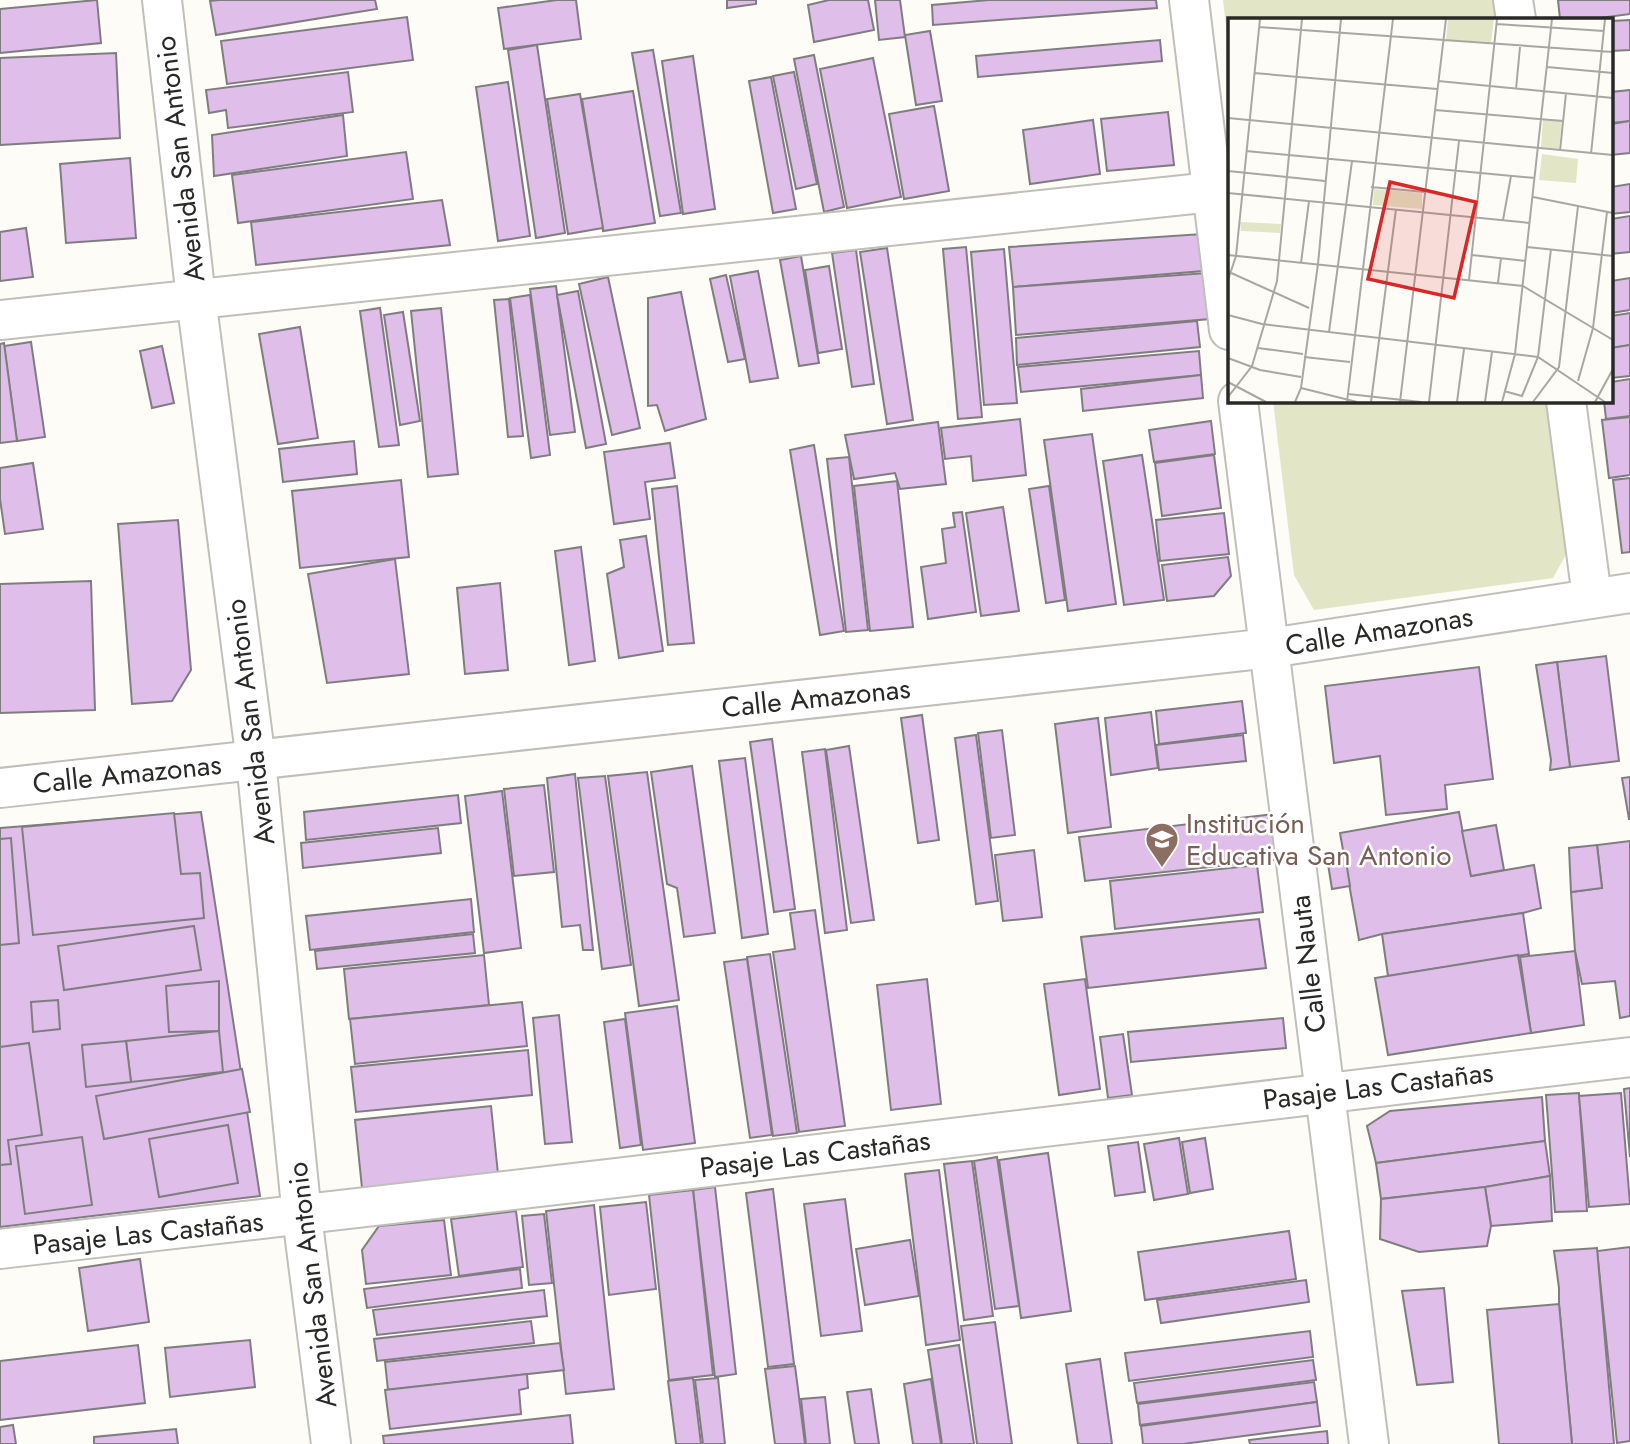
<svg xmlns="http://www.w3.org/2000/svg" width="1630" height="1444" viewBox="0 0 1630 1444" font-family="Jost,sans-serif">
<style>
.green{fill:#e2e6c7}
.building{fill:#dfbee9;stroke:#807d81;stroke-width:2}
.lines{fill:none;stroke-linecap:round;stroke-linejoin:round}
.minor-casing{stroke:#c1bfba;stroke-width:42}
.secondary-casing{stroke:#c1bfba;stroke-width:42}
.minor{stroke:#fff;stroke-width:38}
.secondary{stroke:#fff;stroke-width:38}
.labels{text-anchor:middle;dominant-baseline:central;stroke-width:5;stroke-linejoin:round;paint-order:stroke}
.street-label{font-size:28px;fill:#292927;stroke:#fff}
.education-label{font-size:28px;fill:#785e54;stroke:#fff;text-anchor:start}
.inset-road{fill:none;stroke:#a8a8a3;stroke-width:2}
.view{fill:#d62828;fill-opacity:0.15;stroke:#d62828;stroke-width:3.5}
.inset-edge{fill:none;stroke:#292927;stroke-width:3.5}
</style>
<rect width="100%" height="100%" fill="#fdfcf6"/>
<g class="green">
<polygon points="1223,0 1499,0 1501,19 1229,19 1229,51"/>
<polygon points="1273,401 1550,401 1569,549 1553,578 1314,610 1294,575"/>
</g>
<g class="building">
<polygon points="97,0 101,43 0,53 0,9"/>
<polygon points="219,0 375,0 377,9 216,35 210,1"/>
<polygon points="557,0 576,0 581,39 504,49 498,8"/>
<polygon points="727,0 756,0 756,4 727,8"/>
<polygon points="829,0 868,0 874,30 814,42 808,5"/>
<polygon points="875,0 900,0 905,37 879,40"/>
<polygon points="989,0 1156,0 1157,8 933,25 932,5"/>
<polygon points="1558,0 1630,0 1630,14 1592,19 1560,19"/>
<polygon points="407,17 413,60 227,84 221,41"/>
<polygon points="1630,20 1630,50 1611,51 1611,21"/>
<polygon points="930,31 942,101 916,105 905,35"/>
<polygon points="1160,40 1162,61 978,77 976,56"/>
<polygon points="537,45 565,233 536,238 508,50"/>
<polygon points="653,50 681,213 660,216 632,53"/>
<polygon points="116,53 120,138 0,145 0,58"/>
<polygon points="814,55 844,207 824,212 794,59"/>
<polygon points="693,56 715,209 683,214 662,61"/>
<polygon points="873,58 901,197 847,208 820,69"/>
<polygon points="348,72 353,112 228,128 226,110 209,113 206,90"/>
<polygon points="794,72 817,184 796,189 773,76"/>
<polygon points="771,77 796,209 773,213 749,81"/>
<polygon points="508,82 530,236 498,241 476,87"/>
<polygon points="1630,90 1630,121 1611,123 1611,92"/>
<polygon points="633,91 655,223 603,231 582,99"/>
<polygon points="580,94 603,228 568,234 547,99"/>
<polygon points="934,106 949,191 904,199 889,114"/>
<polygon points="1168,112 1174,165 1107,171 1101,119"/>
<polygon points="343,115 347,156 214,176 212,135"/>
<polygon points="1093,120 1100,174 1030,184 1023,130"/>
<polygon points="1630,121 1630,153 1611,155 1611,124"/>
<polygon points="406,152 413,199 238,223 232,175"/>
<polygon points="130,158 136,238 66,243 60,164"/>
<polygon points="1630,184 1630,212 1611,214 1611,187"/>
<polygon points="442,200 450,245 256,265 251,222"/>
<polygon points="1630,216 1630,252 1611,254 1611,219"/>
<polygon points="26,228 33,277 0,281 0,232"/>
<polygon points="1202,234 1203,271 1013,287 1009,247"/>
<polygon points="966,247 982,417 958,419 943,249"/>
<polygon points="887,248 913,420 887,424 860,252"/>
<polygon points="1004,249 1017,403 984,405 971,252"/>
<polygon points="856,250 874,384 852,387 832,253"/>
<polygon points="801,256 819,363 799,366 780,260"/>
<polygon points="829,266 842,349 818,353 805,270"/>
<polygon points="758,271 778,378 750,382 730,276"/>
<polygon points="1207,273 1210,319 1016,335 1013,287"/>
<polygon points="726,275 745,359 728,362 710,279"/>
<polygon points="608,277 640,428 612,435 579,284"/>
<polygon points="1630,278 1630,310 1611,313 1611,281"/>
<polygon points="556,286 575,432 550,435 530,289"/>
<polygon points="578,291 606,444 586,448 557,295"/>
<polygon points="681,292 706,419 665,431 657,405 648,406 648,298"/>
<polygon points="530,295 550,455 531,458 510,298"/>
<polygon points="509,299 523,436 508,437 494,300"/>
<polygon points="380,308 399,445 379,447 360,311"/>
<polygon points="441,308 458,474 428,477 411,311"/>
<polygon points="403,312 420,421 400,425 384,315"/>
<polygon points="1630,313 1630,345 1611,348 1611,316"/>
<polygon points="1197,321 1200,347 1017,365 1016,338"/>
<polygon points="300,327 318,438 278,444 259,334"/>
<polygon points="31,342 45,437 17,441 4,346"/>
<polygon points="4,343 17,441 0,443 0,344"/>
<polygon points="1630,345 1630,376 1611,378 1611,348"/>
<polygon points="162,346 174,403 152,408 140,351"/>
<polygon points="1199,351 1201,375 1021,392 1018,367"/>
<polygon points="1201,375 1203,398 1083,411 1081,389"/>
<polygon points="1630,379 1630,416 1606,419 1604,401 1611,401 1611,382"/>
<polygon points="1630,417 1630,475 1609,478 1602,420"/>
<polygon points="1020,419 1026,475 973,481 971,456 945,459 941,428"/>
<polygon points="1211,421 1215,454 1154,462 1149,430"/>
<polygon points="938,422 946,484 900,489 895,473 854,479 845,435"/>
<polygon points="1092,434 1116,604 1068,611 1044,440"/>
<polygon points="354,441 357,474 283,482 279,449"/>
<polygon points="670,443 675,478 645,482 650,519 614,524 604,452"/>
<polygon points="814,445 844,631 820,635 790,450"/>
<polygon points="1142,455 1164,600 1124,605 1103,461"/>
<polygon points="1214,455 1221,508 1162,516 1155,463"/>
<polygon points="849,457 868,630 846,632 827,459"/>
<polygon points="33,463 43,529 5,534 0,499 0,468"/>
<polygon points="1630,478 1630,552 1622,553 1613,480"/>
<polygon points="401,480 409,557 300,568 292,491"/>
<polygon points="897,481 913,627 870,631 854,486"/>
<polygon points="677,486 694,643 668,645 652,489"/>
<polygon points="1049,486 1065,600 1046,603 1029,489"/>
<polygon points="1003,507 1019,611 981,616 966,513"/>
<polygon points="962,512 976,612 928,619 921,567 946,563 942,529 955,527 953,513"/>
<polygon points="1224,513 1229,554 1160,561 1156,520"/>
<polygon points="178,520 191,670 172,701 132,704 118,524"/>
<polygon points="646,536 663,651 619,658 607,574 624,567 620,540"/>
<polygon points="581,547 595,661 569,665 555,551"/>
<polygon points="1228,557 1231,576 1214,596 1167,601 1162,565"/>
<polygon points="395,559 409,674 327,683 308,574"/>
<polygon points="91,581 95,710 0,713 0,584"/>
<polygon points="500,583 508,670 465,674 457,588"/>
<polygon points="1606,656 1619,761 1570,767 1557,662"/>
<polygon points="1557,662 1570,767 1550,770 1551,760 1536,665"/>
<polygon points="1479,667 1493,779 1445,785 1447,809 1386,815 1380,756 1334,763 1325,686"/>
<polygon points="1242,701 1246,733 1159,744 1156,711"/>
<polygon points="1151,712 1158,768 1111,775 1105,718"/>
<polygon points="922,715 939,840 918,843 901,718"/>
<polygon points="1098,718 1111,827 1068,833 1055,724"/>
<polygon points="1002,730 1015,835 991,838 978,733"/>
<polygon points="976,735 998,901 976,904 955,738"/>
<polygon points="1243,735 1246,761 1159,770 1156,745"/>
<polygon points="772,739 795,909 774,912 750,742"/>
<polygon points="849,746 874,920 851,923 826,750"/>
<polygon points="825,749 847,930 825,933 802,752"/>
<polygon points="745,758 768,934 742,938 719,761"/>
<polygon points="692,766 715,933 684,937 677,888 667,884 651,772"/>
<polygon points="647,772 679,1000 639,1006 608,776"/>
<polygon points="575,774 593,950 583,950 580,925 562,927 547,778"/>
<polygon points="605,776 631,965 602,969 578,778"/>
<polygon points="1630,777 1630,819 1629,819 1622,778"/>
<polygon points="544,785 554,872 514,876 504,789"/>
<polygon points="502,791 521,948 484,953 465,796"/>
<polygon points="458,795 461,823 306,840 304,812"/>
<polygon points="201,812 260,1196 0,1227 0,828"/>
<polygon points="1459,812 1471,876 1534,865 1541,908 1523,913 1382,934 1359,940 1340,833"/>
<polygon points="174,813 181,874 200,873 204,918 33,935 22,827"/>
<polygon points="1275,814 1280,859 1085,881 1079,837"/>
<polygon points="1496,825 1504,870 1471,876 1462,831"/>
<polygon points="438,828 441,853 303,868 301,843"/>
<polygon points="11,838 19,943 0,945 0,839"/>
<polygon points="1630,841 1630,1016 1620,1018 1615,981 1582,984 1575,951 1571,892 1602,888 1597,845"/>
<polygon points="1597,845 1602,888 1571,892 1569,848"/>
<polygon points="1034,850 1042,917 1003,921 995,855"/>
<polygon points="1345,855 1350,886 1332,889 1327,858"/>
<polygon points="1257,865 1263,912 1115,929 1110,881"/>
<polygon points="471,899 474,932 310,950 306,916"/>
<polygon points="815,910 845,1126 799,1132 773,952 795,949 790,913"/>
<polygon points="1523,913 1529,954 1388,976 1382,934"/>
<polygon points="1259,919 1266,968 1088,988 1081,937"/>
<polygon points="194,926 201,970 64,990 58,946"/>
<polygon points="473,934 475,953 317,969 315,951"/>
<polygon points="1575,951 1584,1025 1531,1033 1520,957"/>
<polygon points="770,954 797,1133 773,1136 747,957"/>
<polygon points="484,955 489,1005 349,1019 344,969"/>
<polygon points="1518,955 1531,1033 1388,1055 1375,978"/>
<polygon points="747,959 772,1135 750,1138 724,962"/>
<polygon points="927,979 941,1104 891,1110 877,985"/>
<polygon points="1085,979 1100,1089 1059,1095 1044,984"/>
<polygon points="219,981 219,1031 169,1032 166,986"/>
<polygon points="58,1000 60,1029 33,1032 31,1002"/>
<polygon points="522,1002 527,1046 355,1064 350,1019"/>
<polygon points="677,1006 695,1143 643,1150 625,1013"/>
<polygon points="559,1015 572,1142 545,1144 533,1018"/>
<polygon points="1283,1018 1286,1048 1131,1062 1128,1032"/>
<polygon points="625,1019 641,1145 620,1148 604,1022"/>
<polygon points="219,1031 223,1072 131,1082 126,1041"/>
<polygon points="1123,1034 1132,1095 1108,1098 1100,1037"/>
<polygon points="126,1041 131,1082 86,1087 82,1045"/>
<polygon points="29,1043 42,1135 8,1140 11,1164 0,1165 0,1047"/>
<polygon points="528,1050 532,1095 356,1112 351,1067"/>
<polygon points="242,1069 250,1112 104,1139 96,1096"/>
<polygon points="1630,1088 1630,1157 1624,1089"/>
<polygon points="1579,1093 1587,1211 1555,1212 1546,1095"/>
<polygon points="1621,1093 1630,1204 1589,1207 1579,1096"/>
<polygon points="1542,1097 1545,1141 1376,1163 1367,1126 1390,1111"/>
<polygon points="491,1106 498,1174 362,1188 355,1120"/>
<polygon points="228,1125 238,1183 159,1197 149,1139"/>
<polygon points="82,1137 92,1205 25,1214 16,1146"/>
<polygon points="1179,1138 1188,1194 1154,1200 1144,1144"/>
<polygon points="1205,1138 1213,1189 1190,1193 1182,1142"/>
<polygon points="1545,1141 1550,1176 1485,1187 1381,1199 1376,1163"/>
<polygon points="1138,1142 1145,1192 1115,1196 1108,1146"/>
<polygon points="1048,1153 1071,1311 1021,1318 999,1160"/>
<polygon points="997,1157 1019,1306 995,1309 974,1161"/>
<polygon points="972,1161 993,1316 964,1320 944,1164"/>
<polygon points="939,1170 960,1340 926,1345 905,1174"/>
<polygon points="1550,1176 1552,1221 1491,1226 1485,1187"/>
<polygon points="715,1187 736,1374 715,1377 693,1190"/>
<polygon points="1485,1187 1491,1226 1487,1246 1419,1252 1380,1239 1381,1199"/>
<polygon points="773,1189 794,1364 768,1367 746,1193"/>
<polygon points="693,1190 713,1375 669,1380 649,1195"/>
<polygon points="845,1199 862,1331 821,1336 804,1204"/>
<polygon points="646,1202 656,1289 609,1295 600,1207"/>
<polygon points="594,1205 614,1389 566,1394 546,1211"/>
<polygon points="516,1211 523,1267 459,1276 451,1219"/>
<polygon points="544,1214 552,1283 529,1285 522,1216"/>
<polygon points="444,1220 451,1275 366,1284 362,1250 379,1226"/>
<polygon points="1289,1231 1296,1279 1145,1300 1138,1252"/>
<polygon points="910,1240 919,1296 865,1305 856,1249"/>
<polygon points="1630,1247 1630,1441 1617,1443 1597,1251"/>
<polygon points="1597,1248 1614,1444 1572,1444 1559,1304 1559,1288 1554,1251"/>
<polygon points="140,1259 149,1322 88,1331 79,1268"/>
<polygon points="520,1269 522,1288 367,1308 364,1289"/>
<polygon points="1306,1280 1309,1302 1161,1323 1157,1300"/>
<polygon points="1444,1288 1453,1382 1417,1385 1402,1291"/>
<polygon points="544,1290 547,1316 377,1335 373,1310"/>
<polygon points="1559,1304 1572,1444 1499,1444 1487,1310"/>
<polygon points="531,1321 534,1343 377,1361 374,1339"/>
<polygon points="995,1322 1012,1444 977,1444 961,1326"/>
<polygon points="1310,1331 1313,1357 1129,1381 1125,1353"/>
<polygon points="250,1340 255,1387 170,1397 165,1348"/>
<polygon points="560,1343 564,1370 388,1390 385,1362"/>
<polygon points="138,1345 145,1403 0,1420 0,1361"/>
<polygon points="959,1345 974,1444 942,1444 928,1350"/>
<polygon points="1100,1359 1112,1444 1078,1444 1066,1364"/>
<polygon points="1313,1360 1316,1380 1137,1403 1134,1383"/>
<polygon points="795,1366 805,1444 775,1444 765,1369"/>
<polygon points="527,1374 528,1388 519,1390 521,1414 390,1429 385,1390"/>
<polygon points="693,1378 701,1444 676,1444 668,1381"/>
<polygon points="718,1378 725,1444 703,1444 695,1380"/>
<polygon points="931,1379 941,1444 913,1444 904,1384"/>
<polygon points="1314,1382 1317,1402 1140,1425 1138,1404"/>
<polygon points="871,1389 879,1444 855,1444 847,1392"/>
<polygon points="825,1397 830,1444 806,1444 801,1399"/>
<polygon points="1317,1402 1320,1426 1183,1444 1143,1444 1141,1426"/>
<polygon points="570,1415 573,1444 384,1444 383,1436"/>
<polygon points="13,1425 16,1444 0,1444 0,1427"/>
<polygon points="176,1429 178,1444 94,1444 94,1437"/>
<polygon points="1327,1431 1328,1444 1250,1444 1249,1440"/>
</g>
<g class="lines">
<defs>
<g id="minor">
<polyline points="1189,0 1229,330"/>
<polyline points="1513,0 1516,19"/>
<polyline points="0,320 1212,192"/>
<polyline points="1238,401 1369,1444"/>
<polyline points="1566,401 1592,597"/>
<polyline points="0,788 1270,648 1630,593"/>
<path d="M0 1249C544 1190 1086 1119 1630 1057"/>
</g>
<polyline id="secondary" points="162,0 196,298 256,761 302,1216 331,1444"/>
</defs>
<use href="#minor" class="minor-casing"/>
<use href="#secondary" class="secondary-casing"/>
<use href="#minor" class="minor"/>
<use href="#secondary" class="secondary"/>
</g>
<defs>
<symbol id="school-pin" viewBox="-11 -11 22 30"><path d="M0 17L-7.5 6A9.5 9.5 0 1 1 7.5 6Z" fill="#8d6e63" stroke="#fff"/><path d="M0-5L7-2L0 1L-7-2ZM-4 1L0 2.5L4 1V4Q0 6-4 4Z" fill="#fff"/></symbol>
</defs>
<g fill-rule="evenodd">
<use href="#school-pin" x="1143" y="820" width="38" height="52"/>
</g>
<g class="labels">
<g class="street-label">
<text transform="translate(180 159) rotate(-97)">Avenida San Antonio</text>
<text transform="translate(1379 631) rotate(-9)">Calle Amazonas</text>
<text transform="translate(816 698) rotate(-6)">Calle Amazonas</text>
<text transform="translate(250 722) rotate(-97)">Avenida San Antonio</text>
<text transform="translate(127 774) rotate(-6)">Calle Amazonas</text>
<text transform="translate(1308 964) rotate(-97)">Calle Nauta</text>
<text transform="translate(1378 1086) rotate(-7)">Pasaje Las Castañas</text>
<text transform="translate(815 1154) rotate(-7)">Pasaje Las Castañas</text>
<text transform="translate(148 1233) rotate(-6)">Pasaje Las Castañas</text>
<text transform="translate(312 1285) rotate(-97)">Avenida San Antonio</text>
</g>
<g class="education-label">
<text x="1186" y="823">Institución<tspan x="1186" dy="32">Educativa San Antonio</tspan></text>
</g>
</g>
<g transform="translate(1228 18)">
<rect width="385" height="385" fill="#fdfcf6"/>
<path d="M220 1H266L263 24 218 22ZM315 101 334 102 331 131 313 129ZM314 136 350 141 348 165 311 162ZM146 171 194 175V191L145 187ZM12 204 53 206 52 215 13 213Z" fill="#e2e6c7"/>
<path class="inset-road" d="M269 6 376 13M31 9 385 34M319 49 385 55M26 55 209 71M210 63 385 80M288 71 292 29M207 92 335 103M0 100 385 137M18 133 307 160M332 133 338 75M363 136 377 1M0 153 97 163M143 169 197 174M0 175 302 205M305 179 385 195M275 202 283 158M299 229 385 238M0 237 295 268 385 322M244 237 298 243M73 245 81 183M1 254 81 290M0 262 8 238 32 1M241 262 269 1M270 265 273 240M0 297 34 306 310 339 377 384M101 314 124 143M30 330 75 336M76 339 122 344M0 340 32 352 73 359M350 363 365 310 379 194M0 364 38 384M73 370 129 384M276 373 294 378 310 339 323 231M120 376 193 384M0 379 24 348 49 263 74 1M67 384 73 370 90 246 113 1M119 384 165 1M143 384 168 191M172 384 218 1M201 384 231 123M229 384 236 331M257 384 264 334M274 384 287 336 324 1M305 384 331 349 350 188M367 384 385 351"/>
<path class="view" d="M162 164 248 184 226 280 140 261Z"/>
<rect width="385" height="385" class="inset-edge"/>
</g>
</svg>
